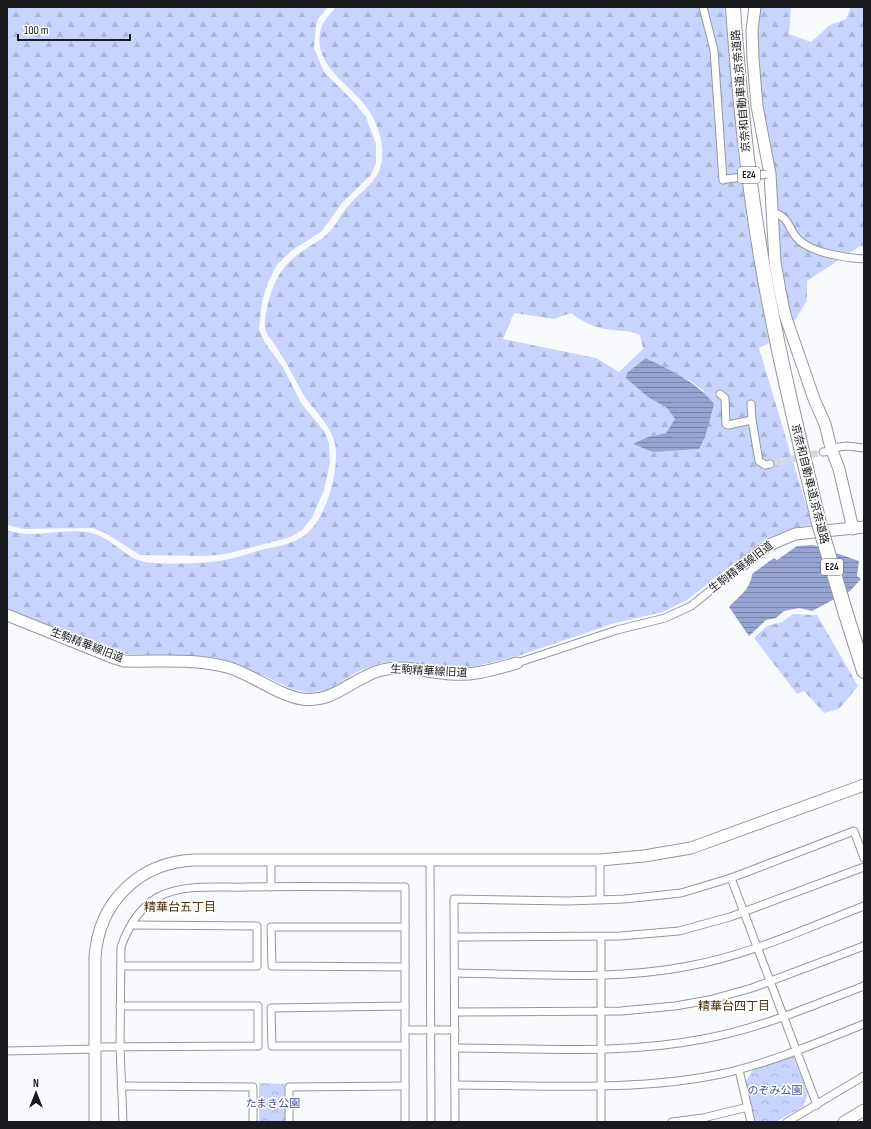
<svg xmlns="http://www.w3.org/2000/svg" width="871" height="1129" viewBox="0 0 871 1129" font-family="'Sofia Sans Condensed','Noto Sans JP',sans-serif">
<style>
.forest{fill:url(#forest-firs);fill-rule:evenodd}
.park{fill:url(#park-crowns)}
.water{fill:url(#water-rules)}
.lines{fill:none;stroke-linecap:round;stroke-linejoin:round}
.street-tunnel{stroke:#d8d9dc;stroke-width:7;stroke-dasharray:7 3.5;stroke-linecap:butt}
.street-casing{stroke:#94969f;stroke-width:9}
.secondary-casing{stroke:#94969f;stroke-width:13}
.highway-casing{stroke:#94969f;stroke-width:16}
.street{stroke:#fff;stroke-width:7}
.secondary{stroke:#fff;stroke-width:11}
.highway{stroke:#fff;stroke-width:14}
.street-bridge-casing{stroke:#94969f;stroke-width:9;stroke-linecap:butt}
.highway-bridge-casing{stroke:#94969f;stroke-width:16;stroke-linecap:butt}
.street-bridge{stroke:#fff;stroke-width:7}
.highway-bridge{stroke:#fff;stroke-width:14}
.labels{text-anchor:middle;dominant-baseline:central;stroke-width:3;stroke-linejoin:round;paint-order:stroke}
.shield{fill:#fff;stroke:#5f5f62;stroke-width:1}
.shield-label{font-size:10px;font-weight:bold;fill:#1a1b1e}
.street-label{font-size:11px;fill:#1a1b1e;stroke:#fff}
.park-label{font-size:11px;fill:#45518d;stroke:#fff}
.neighbourhood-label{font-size:12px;fill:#4a310f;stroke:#fff}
</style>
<defs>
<pattern id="forest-firs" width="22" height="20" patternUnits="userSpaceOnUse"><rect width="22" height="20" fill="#c9d4fe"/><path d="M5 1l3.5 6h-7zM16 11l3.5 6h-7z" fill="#acb5d9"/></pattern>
<pattern id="park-crowns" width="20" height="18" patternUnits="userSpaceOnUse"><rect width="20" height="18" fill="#c9d4fe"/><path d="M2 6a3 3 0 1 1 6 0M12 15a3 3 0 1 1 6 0" fill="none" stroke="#acb5d9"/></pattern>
<pattern id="water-rules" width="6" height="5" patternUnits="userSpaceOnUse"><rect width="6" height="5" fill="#97a3d1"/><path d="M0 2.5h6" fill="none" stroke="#7a84a9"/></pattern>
</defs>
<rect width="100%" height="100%" fill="#f9fafe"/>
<g class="forest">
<polygon points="7,7 328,7 318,19 316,26 314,48 324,72 354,102 366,117 376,144 376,163 371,175 342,203 322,231 291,251 277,265 268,282 262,302 259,329 264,341 284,369 301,403 324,431 329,443 330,463 324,490 312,518 302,530 291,537 226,554 207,556 140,555 107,534 93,528 24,529 7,525"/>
<path d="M336 7H725L738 151 749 233 769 343 759 348 812 525 793 528 765 539 687 600 663 612 615 623 521 655 477 666 452 668 395 661 381 663 359 671 327 690 310 693 292 689 238 664 214 657 125 654 116 652 7 608V530C34 540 64 527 91 533 112 537 124 558 145 562 163 565 211 564 229 559 240 557 250 553 261 550 276 546 292 545 305 535 326 520 340 469 335 444 331 426 318 415 308 401 295 383 288 362 274 344 271 339 266 334 265 328 264 319 267 308 269 300 275 276 286 261 307 248 313 244 321 240 326 235 336 227 340 214 349 205 367 185 385 178 382 147 381 132 373 115 364 104 346 82 309 61 322 26 325 19 331 13 336 7ZM514 313 554 319 571 313C582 321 592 327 606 329 619 332 627 329 640 335L643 349 619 372 596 358 503 339ZM646 358 692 382 704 391 691 450 671 449 653 452 648 437 666 433 675 419 667 408 648 397Z"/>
<path d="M758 7H791L789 34 811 42 830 25 846 19 851 7H864V246H860L807 281V300L791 327C781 276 775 225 769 173 762 119 752 62 758 7Z"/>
<polygon points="793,614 817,615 858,686 839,709 824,713 804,691 797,694 754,638 767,626 782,622"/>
</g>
<g class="park">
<polygon points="791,1056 794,1057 808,1093 803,1107 775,1122 755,1122 745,1083 754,1068"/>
<polygon points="259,1083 288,1084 287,1122 259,1122"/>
</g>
<g class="water">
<path d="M646 358C671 371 696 381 714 404L705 437 699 449 653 452 633 444 648 437 666 433 675 419 667 408 648 397 626 378 627 373Z"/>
<path d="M813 545 859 561 857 576 861 579 850 591 812 611 799 608 784 611 776 618 766 620 749 636 729 607C738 597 751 589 752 574L774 558 777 560 797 546Z"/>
</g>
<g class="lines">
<polyline class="street-tunnel" points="770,464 823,452"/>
<defs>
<g id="street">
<polyline points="703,7 714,50 723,180 726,179"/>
<path d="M773 212C792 219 787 229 799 240 812 253 846 258 864 259"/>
<polyline points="720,394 725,398 726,424 728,425 752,420 759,461 765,465 770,464"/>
<polyline points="751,404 752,420"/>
<polyline points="831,448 847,446 864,448"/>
<polyline points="823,452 832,451"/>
<polyline points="517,663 617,630 665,618 691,606 742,565"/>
<polyline points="271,860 271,887"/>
<polyline points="430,860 431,1122"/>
<polyline points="600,860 600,899"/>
<polyline points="731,878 817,1105"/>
<polyline points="405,927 271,927 272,966 405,967"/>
<polyline points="455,937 620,936 679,931 730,917 864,867"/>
<polyline points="121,966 257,966 257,926 132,925"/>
<path d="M455 973C532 974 613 981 689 966 749 955 807 928 864 906"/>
<polyline points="405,1006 271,1008 272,1046 405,1046"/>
<polyline points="455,1012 621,1011 675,1006 709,1000 752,988 864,946"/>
<polyline points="405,1030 455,1030"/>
<polyline points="95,1047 258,1046 258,1006 120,1006"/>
<path d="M455 1048C537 1048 622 1055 703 1039 759 1029 811 1006 864 986"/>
<polyline points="7,1051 95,1049"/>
<polyline points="739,1070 751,1122"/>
<path d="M455 1085C543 1085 634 1092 721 1074 770 1063 817 1043 864 1024"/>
<polyline points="121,1086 253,1087 253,1122"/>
<path d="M123 1122 120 1046 121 947C128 927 139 908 158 897 185 883 219 888 248 887 300 886 353 887 405 887V1122"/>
<polyline points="289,1122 289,1087 405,1086"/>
<polyline points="455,1122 454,899 568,901 625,899 681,893 731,878 854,831 864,858"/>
<polyline points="601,1122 601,937"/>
<polyline points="672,1122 703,1118 748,1107"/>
<polyline points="787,1122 864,1076"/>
</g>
<g id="secondary">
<polyline points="755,7 752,30 753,59 757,106 770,174 775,262 780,291 785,315 814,399 825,424 831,448 839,469 853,529"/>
<polyline points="742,565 769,545 795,534 864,527"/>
<path d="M7 615 114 658 124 661C157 662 194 658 227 667 252 674 277 695 302 699 334 704 353 677 382 670 406 664 428 673 451 674 474 676 495 669 517 663"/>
<path d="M95 1122V957C99 902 139 862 195 860H600L644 856 691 848 864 785"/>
<polyline points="844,1122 864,1110"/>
</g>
<g id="highway">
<path d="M733 7C739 95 748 182 763 268 778 354 799 438 819 523"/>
<polyline points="845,611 864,671"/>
</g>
</defs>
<use href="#street" class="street-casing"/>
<use href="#secondary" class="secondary-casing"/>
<use href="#highway" class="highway-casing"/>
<use href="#street" class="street"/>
<use href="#secondary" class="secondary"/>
<use href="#highway" class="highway"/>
<defs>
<polyline id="street-bridge" points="726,179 767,174"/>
<polyline id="highway-bridge" points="819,523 845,611"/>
</defs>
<use href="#street-bridge" class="street-bridge-casing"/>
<use href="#highway-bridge" class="highway-bridge-casing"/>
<use href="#street-bridge" class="street-bridge"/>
<use href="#highway-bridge" class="highway-bridge"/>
</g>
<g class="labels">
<g class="shield">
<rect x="738" y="167" width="22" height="16" rx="3"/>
<rect x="821" y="559" width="22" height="16" rx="3"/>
</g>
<g class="shield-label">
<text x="749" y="175">E24</text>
<text x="832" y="567">E24</text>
</g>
<g class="street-label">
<text transform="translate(741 91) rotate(-95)">京奈和自動車道;京奈道路</text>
<text transform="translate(810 484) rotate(76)">京奈和自動車道;京奈道路</text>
<text transform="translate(741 567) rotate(-37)">生駒精華線旧道</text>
<text transform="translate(87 645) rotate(21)">生駒精華線旧道</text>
<text transform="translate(429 671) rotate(3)">生駒精華線旧道</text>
</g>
<g class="park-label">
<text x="775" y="1090">のぞみ公園</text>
<text x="273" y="1103">たまき公園</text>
</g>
<g class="neighbourhood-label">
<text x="180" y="907">精華台五丁目</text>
<text x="734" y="1006">精華台四丁目</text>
</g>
</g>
<rect width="871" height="1129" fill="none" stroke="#1a1b1e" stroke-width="16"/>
<g transform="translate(36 1093)" stroke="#ffffff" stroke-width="3" paint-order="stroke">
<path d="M0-3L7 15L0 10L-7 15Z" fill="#1a1b1e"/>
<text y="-6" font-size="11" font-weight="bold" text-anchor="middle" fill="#1a1b1e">N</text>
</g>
<path d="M18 34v6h112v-6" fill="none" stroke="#1a1b1e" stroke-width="2"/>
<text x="24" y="34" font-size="12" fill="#1a1b1e" stroke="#ffffff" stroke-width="3" paint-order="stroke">100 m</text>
</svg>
